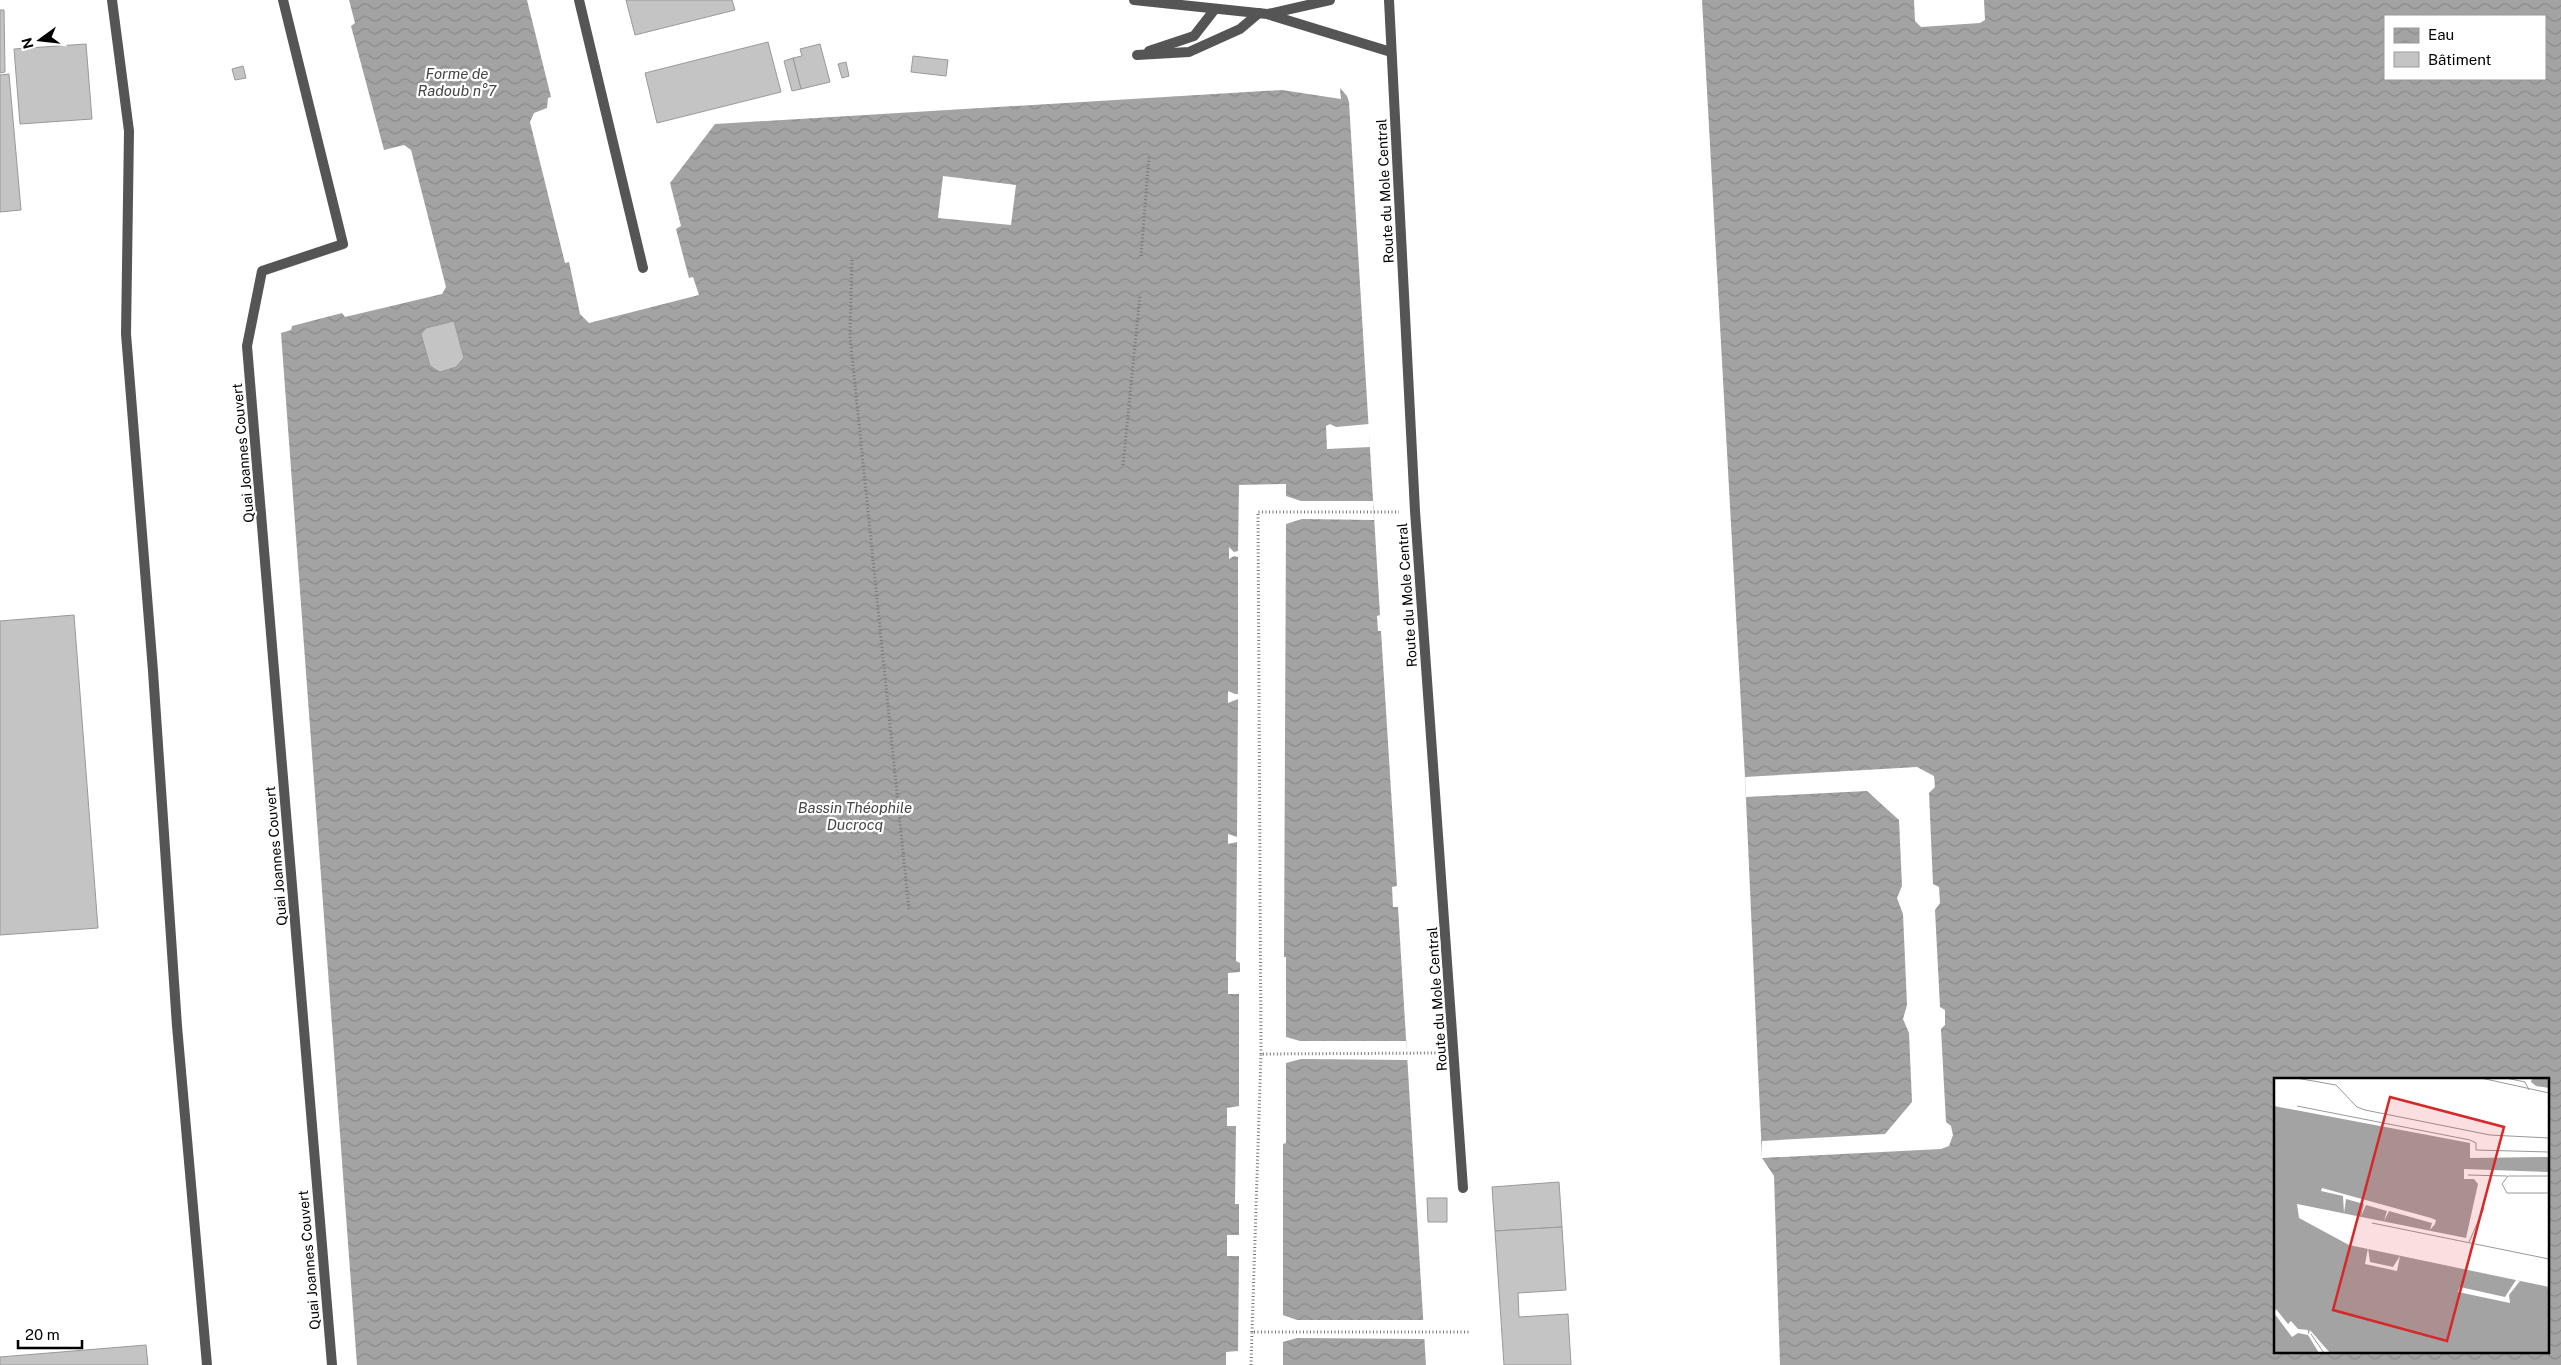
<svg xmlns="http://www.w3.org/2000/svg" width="2561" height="1365" viewBox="0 0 2561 1365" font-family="'Public Sans',sans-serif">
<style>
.water{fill:url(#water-waves);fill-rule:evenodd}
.pier{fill:#fff}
.building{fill:#c4c4c4;stroke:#999}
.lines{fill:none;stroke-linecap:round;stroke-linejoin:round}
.path{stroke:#777;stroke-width:3;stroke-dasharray:1 2.5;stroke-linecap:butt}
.lane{stroke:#555;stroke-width:10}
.labels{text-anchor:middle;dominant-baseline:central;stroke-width:4.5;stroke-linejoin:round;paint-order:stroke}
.street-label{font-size:14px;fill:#000;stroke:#fff}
.water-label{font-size:15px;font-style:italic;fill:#444;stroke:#fff}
.inset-road{fill:none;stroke:#999;stroke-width:1}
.view{fill:#d62828;fill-opacity:0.15;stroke:#d62828;stroke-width:2.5}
.inset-edge{fill:none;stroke:#000;stroke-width:2.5}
</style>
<defs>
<pattern id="water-waves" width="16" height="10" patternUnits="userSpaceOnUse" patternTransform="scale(1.25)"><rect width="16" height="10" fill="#a3a3a3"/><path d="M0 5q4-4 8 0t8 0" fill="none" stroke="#8b8b8b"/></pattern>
</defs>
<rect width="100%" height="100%" fill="#fff"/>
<g class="water">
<polygon points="349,0 527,0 551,97 548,98 547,108 534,113 530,122 565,263 569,262 580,314 589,323 699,295 693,277 689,278 676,229 681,226 670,183 715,124 1282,90 1341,99 1340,88 1347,96 1349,102 1380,615 1377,616 1378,631 1381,631 1397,886 1392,887 1393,907 1398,907 1426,1365 357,1365 281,333 291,330 292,326 342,313 345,317 442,294 446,287 411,150 404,145 384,150 351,26 355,23"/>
<path d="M1702 0H2561V1365H1780L1774 1176 1762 1158 1745 777ZM2385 16H2545V79H2385ZM2275 1079H2547V1351H2275Z"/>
</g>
<g class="pier">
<polygon points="1914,0 1984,0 1985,20 1980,23 1921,27 1915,21"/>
<polygon points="943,176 1016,185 1011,225 938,218"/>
<polygon points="1330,424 1336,427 1369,424 1370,447 1327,449 1326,426"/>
<polygon points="1286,484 1286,496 1301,501 1373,501 1374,520 1302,519 1286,524 1284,957 1286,957 1286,1037 1300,1041 1406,1041 1408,1060 1301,1059 1286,1063 1286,1143 1283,1144 1283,1315 1297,1320 1424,1320 1425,1339 1297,1338 1283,1342 1283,1365 1226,1365 1226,1352 1238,1351 1239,1256 1227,1256 1227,1235 1239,1235 1239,1204 1235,1204 1236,1126 1227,1126 1227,1108 1239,1106 1239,994 1228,994 1228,973 1240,972 1240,963 1236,961 1237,842 1228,844 1228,834 1237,837 1238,699 1228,703 1228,691 1235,694 1238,694 1238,557 1234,556 1229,559 1229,547 1234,552 1238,551 1239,485"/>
<polygon points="1917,767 1934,776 1935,787 1929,793 1933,884 1939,887 1940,903 1935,910 1940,1007 1945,1010 1945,1025 1941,1029 1946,1122 1951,1126 1953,1135 1949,1146 1941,1149 1762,1158 1762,1141 1885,1134 1912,1102 1909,1033 1903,1019 1907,1005 1903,914 1897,898 1902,886 1899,820 1867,791 1746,797 1745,777"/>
</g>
<g class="building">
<polygon points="626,0 732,0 735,10 635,35"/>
<polygon points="0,10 4,10 5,72 0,73"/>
<polygon points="768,42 781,92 657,123 645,73"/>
<polygon points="86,44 92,119 20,124 14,49"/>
<polygon points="820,44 830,82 801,89 793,58 802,56 800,49"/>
<polygon points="913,56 948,60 946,76 911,72"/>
<polygon points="793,58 801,89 792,91 784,61"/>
<polygon points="846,62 849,76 842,78 838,64"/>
<polygon points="243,66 246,78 235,80 232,69"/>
<polygon points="9,74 21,210 0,212 0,75"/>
<polygon points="454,321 464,358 456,367 440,372 430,366 421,334 426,328"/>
<polygon points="74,615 98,928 0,935 0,621"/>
<polygon points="1559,1182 1562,1227 1495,1231 1492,1187"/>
<polygon points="1427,1198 1447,1198 1447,1222 1428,1222"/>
<polygon points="1562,1227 1566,1290 1518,1293 1519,1317 1568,1314 1571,1365 1504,1365 1495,1231"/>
<polygon points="146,1345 148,1365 0,1365 0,1357"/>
</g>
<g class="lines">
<g class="path">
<polyline points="1141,256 1149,156"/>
<polyline points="852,260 850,336 909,910"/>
<polyline points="1123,465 1140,295"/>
<polyline points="1261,1054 1258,512 1399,512"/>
<polyline points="1252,1332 1261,1054 1439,1053"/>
<polyline points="1251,1365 1252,1332 1470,1332"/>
</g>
<g class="lane">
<polyline points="112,0 129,131 126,334 153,671 177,1026 207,1365"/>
<polyline points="283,0 343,244 262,271 247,346 332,1365"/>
<polyline points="579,0 643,268"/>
<polyline points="1134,0 1267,14 1391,52"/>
<polyline points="1389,0 1415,511 1463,1188"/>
<polyline points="1268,14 1330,0"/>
<polyline points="1149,51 1194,36 1215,9"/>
<polyline points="1137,55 1189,52 1240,29 1259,13"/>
</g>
</g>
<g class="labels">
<g class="street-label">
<text transform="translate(1385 191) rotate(-93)">Route du Mole Central</text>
<text transform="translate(243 453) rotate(-95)">Quai Joannes Couvert</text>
<text transform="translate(1407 595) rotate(-94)">Route du Mole Central</text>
<text transform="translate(276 856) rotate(-95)">Quai Joannes Couvert</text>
<text transform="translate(1437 999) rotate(-94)">Route du Mole Central</text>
<text transform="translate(309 1260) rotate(-95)">Quai Joannes Couvert</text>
</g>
<g class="water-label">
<text x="457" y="73">Forme de<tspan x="457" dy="17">Radoub n°7</tspan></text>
<text x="855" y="807">Bassin Théophile<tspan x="855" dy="17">Ducrocq</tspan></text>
</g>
</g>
<g transform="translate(2274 1078)">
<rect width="275" height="275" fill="#fff"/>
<path d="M258 0H275V10L262 8 257 4ZM0 28 196 65V80L275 79V94L190 91V101H200L204 106 192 160 23 126 25 140 75 167 275 209V275H56L36 252 34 257 45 275H0Z" fill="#a3a3a3"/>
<path d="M48 110 157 140 162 142 161 146 156 152 158 145 115 133 110 143 113 133 92 127 87 138 90 126 72 121 70 135 69 118 47 113ZM94 170 96 184 119 189 126 178 123 193 91 186ZM242 202 246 203 235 217 236 225 184 214 186 209 231 219ZM2 231 14 246 17 243 24 251 34 252V257L24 255 18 259 0 235Z" fill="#fff"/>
<path class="inset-road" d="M22 0 62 7 83 29 91 32 216 57 275 60M207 0 275 15M232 0 251 4 255 12M23 28 196 62 202 65V72L275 74M194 97 233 98M275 98H234L228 106 233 115H275M98 145 275 181M195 164 210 130M37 256 50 275"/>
<path class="view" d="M116 19 230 49 173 263 59 232Z"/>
<rect width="275" height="275" class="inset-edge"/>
</g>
<rect x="2384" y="15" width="162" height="65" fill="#ffffff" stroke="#999999"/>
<rect x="2394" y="28" width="25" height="15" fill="url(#water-waves)" stroke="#999999"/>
<text x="2428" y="40" font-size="15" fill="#000000">Eau</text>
<rect x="2394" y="52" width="25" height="15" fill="#c4c4c4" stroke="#999999"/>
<text x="2428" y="65" font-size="15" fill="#000000">Bâtiment</text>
<g transform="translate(40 40) rotate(255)" stroke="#ffffff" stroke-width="4" paint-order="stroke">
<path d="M0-4L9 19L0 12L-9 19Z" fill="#000000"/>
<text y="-8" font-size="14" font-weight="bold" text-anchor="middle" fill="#000000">N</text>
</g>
<path d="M18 1340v8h64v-8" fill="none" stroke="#000000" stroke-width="2.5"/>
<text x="25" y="1340" font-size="15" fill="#000000" stroke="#ffffff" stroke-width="4" paint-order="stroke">20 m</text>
</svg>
